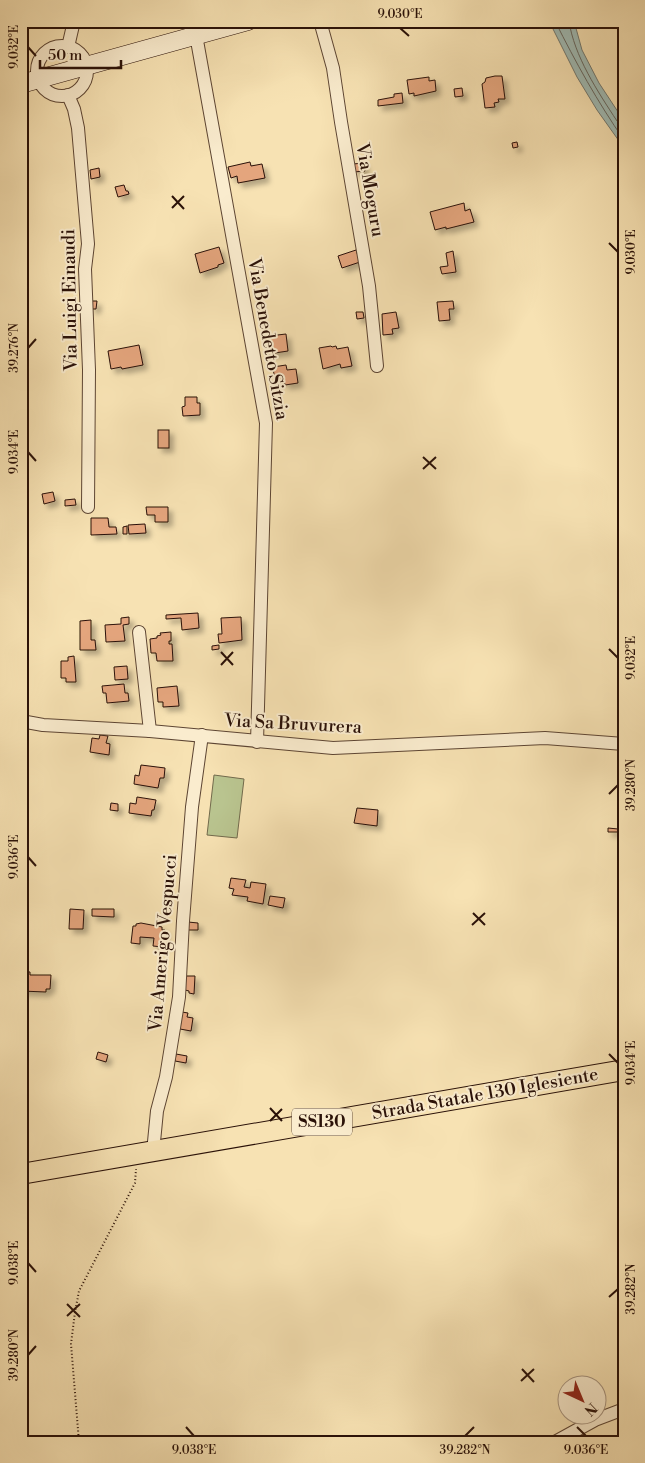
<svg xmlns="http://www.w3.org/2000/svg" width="645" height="1463" viewBox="0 0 645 1463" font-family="'Libre Bodoni',serif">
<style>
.green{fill:#b9c48f;stroke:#726a4c}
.water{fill:#a0bcb6;stroke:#717870}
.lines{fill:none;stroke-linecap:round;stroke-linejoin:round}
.shore{stroke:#65665f;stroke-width:1}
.building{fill:#e4a57d;stroke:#2a1108;filter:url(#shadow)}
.street-casing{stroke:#5d4533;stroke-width:14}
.secondary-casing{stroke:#2a1108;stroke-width:19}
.primary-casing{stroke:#2a1108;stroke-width:22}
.path{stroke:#2a1108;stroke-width:2;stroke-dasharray:1 2.5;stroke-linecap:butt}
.street{stroke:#faecce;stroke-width:12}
.secondary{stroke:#faecce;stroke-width:18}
.primary{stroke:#f7e2b3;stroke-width:20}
.ticks{fill:none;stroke:#2a1108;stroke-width:2}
.labels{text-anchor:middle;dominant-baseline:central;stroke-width:4;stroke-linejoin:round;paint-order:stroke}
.shield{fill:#faecce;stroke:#685343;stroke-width:1}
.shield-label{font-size:16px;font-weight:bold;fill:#2a1108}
.street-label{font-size:18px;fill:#2a1108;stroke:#faecce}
.neatline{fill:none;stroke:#2a1108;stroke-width:2}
.ticks-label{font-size:12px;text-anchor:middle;fill:#2a1108}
</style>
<defs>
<filter id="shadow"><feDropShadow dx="4.5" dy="4.5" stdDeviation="2.5" flood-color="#0004"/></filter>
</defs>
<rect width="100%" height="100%" fill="#f7e2b3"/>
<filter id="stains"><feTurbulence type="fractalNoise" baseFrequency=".004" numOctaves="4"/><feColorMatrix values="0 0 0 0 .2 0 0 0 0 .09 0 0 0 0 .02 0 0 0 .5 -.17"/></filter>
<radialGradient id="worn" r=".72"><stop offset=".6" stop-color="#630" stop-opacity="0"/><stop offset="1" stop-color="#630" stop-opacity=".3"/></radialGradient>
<polygon class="green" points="214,775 244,779 237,838 207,835"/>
<polygon class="water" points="549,21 574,21 582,50 599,83 624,121 624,148 597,110 577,77"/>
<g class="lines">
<g class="shore">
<path d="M555 21C576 63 597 101 624 140"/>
<path d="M569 21C574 56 598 92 617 121L624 123"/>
</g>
</g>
<g class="building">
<polygon points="495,76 502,76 505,99 498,99 499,102 494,103 495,107 485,108 482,84 485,82 486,78"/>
<polygon points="429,77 429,81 435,80 436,91 414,96 414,93 409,94 407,80"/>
<polygon points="462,88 463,96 455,97 454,89"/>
<polygon points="402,93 403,103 378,106 378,100 394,97 394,94"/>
<polygon points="517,142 518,147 513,148 512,143"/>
<polygon points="250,162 251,166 262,164 265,178 238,183 237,176 231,178 228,167"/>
<polygon points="364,163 365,171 354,172 353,164"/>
<polygon points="99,168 100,177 91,179 90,170"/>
<polygon points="124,185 126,191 128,191 129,194 118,197 115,187"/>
<polygon points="464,203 465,211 470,209 474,222 446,229 446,227 435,230 430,212"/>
<polygon points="219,247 224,263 218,265 218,267 200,273 195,254"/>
<polygon points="356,250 360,262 342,268 338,256"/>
<polygon points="453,251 456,272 442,274 440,267 448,266 446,253"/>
<polygon points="91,301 97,301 96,309 91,309"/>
<polygon points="453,301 454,309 449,309 450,320 439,321 437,302"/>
<polygon points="356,312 363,312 364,318 357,319"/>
<polygon points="396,312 399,328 392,329 393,334 383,335 382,314"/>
<polygon points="286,334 288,351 268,354 268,348 270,348 269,336"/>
<polygon points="139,345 143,365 122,369 121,367 111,369 108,351"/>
<polygon points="331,346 332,347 336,346 337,349 348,347 352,366 341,368 340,364 323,369 319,348"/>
<polygon points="286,365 287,370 296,369 298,383 285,385 284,380 275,382 273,367"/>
<polygon points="185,397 197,397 197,403 200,403 200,415 183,416 182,407 185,406"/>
<rect x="158" y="430" width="11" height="18"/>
<polygon points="53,492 55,501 44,504 42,494"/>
<polygon points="75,499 76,505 65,506 65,500"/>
<polygon points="146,507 168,507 168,522 155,522 155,515 147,515"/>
<polygon points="91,518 108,518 109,527 116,527 117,534 91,535"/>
<polygon points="145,524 146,533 129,534 128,525"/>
<polygon points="127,526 127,534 123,534 123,527"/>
<polygon points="198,613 199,628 182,630 181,618 166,619 166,615"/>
<polygon points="129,617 129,624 123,625 125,641 106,642 105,625 121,624 121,618"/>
<polygon points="241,617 242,640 219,643 218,634 222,634 221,618"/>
<polygon points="91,620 91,640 95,640 96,650 80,650 80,621"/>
<polygon points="171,632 171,641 169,641 169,644 172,644 173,661 157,661 156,653 151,653 150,639 157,638 157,636 161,635 160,633"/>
<polygon points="219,645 219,649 212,650 212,646"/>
<polygon points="74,656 76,682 66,682 66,678 61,678 61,661 68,661 68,657"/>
<polygon points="127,666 128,679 115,680 114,667"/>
<polygon points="124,684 125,693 128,693 129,701 107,703 106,693 103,693 102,686"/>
<polygon points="177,686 179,706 163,707 163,702 158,702 157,688"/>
<polygon points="100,735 108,736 106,743 110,744 109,755 90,752 92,738 99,739"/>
<polygon points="141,765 165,768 164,778 160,778 158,788 134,784 135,775 139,776"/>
<polygon points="137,797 156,800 154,810 152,810 151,816 129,813 130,803 136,804"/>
<polygon points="111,803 118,804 118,811 110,810"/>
<polygon points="357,808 378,810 377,826 354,823"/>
<polygon points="608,828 618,829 618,832 608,832"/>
<polygon points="231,878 246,880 244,887 250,888 251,882 266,884 263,904 247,901 248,897 232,895 234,889 229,888"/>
<polygon points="270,896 285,898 283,908 268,905"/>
<polygon points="70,909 84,910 83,929 69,929"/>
<polygon points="92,909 114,909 114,917 92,916"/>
<polygon points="188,922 198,923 198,930 188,930"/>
<polygon points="141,923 162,927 162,930 165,930 163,947 153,946 154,938 140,937 140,944 131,943 133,926 136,926 136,924"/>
<polygon points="21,971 30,972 30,975 51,975 50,989 46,989 46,992 21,991"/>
<polygon points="186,976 195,976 194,994 189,993 189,991 185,990"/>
<polygon points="182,1012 188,1013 187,1017 193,1018 191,1031 180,1029"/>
<polygon points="98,1052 108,1055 106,1062 96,1059"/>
<polygon points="176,1054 187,1056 186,1063 175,1061"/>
</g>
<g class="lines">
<defs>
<g id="street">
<polyline points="320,21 333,68 341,122 369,286 377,366"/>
<polyline points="196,35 266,423 257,742"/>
<circle cx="62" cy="71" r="25"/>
<polyline points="68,47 74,21"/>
<polyline points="68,95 74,109 78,128 88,244 85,269 89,370 88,507"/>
<polyline points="139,632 150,731"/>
<polyline points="21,721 43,725 150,731 333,748 545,738 624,744"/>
<polyline points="153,1152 157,1111 166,1077 179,997 183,921 192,807 202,735"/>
<polyline points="555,1442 595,1420 624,1409"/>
</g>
<polyline id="secondary" points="21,84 248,21"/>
<polyline id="primary" points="21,1174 624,1070"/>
</defs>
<use href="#street" class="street-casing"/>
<use href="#secondary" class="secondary-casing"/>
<use href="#primary" class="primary-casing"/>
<polyline class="path" points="79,1442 71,1344 75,1312 79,1291 135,1183 136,1169"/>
<use href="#street" class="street"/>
<use href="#secondary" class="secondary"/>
<use href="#primary" class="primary"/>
</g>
<path class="ticks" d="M400 28 409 36M28 47 36 56M172 196 184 209M172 208 184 196M609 243 618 252M28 348 36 339M28 452 36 461M423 457 436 469M423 469 436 457M609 649 618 658M221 652 233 665M221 665 233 652M609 794 618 785M28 857 36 866M473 913 485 925M472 925 485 913M609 1054 618 1063M270 1108 282 1121M270 1121 282 1109M28 1263 36 1272M609 1297 618 1289M67 1304 80 1317M67 1316 80 1304M28 1355 36 1346M522 1369 534 1382M521 1381 534 1369M186 1427 194 1436M577 1427 586 1436M465 1436 474 1427"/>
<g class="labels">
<rect class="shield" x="292" y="1108.5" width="60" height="27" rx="4"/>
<g class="shield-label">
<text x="322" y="1122">SS130</text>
</g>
<g class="street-label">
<text transform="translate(370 190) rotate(80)">Via Moguru</text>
<text transform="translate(70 300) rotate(-91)">Via Luigi Einaudi</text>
<text transform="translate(268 339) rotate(80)">Via Benedetto Sitzia</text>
<text transform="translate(293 724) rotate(3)">Via Sa Bruvurera</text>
<text transform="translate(163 943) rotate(-85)">Via Amerigo Vespucci</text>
<text transform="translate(485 1094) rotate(-10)">Strada Statale 130 Iglesiente</text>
</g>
</g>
<rect width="645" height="1463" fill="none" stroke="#f7e2b3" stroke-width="55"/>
<g transform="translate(582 1400) rotate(136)"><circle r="24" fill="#faecce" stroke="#a7947f"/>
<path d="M0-4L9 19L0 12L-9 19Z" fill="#8f2418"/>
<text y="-8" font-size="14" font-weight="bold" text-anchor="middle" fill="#2a1108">N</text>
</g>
<path d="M40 60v8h81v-8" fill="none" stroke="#2a1108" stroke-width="2.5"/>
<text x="48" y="60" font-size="15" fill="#2a1108" stroke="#faecce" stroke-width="4" paint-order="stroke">50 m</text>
<rect x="28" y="28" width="590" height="1408" class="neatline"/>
<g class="ticks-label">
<text x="400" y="18">9.030°E</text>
<text transform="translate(14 47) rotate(-90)" y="4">9.032°E</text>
<text transform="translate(631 252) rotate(-90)" y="4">9.030°E</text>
<text transform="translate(14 348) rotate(-90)" y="4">39.276°N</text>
<text transform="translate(14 452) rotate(-90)" y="4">9.034°E</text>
<text transform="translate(631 658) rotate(-90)" y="4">9.032°E</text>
<text transform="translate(631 785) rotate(-90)" y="4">39.280°N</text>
<text transform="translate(14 857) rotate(-90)" y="4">9.036°E</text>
<text transform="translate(631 1063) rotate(-90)" y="4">9.034°E</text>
<text transform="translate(14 1263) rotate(-90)" y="4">9.038°E</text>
<text transform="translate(631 1289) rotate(-90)" y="4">39.282°N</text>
<text transform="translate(14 1355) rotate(-90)" y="4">39.280°N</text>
<text x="194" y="1454">9.038°E</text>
<text x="465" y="1454">39.282°N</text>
<text x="586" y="1454">9.036°E</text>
</g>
<rect width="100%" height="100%" filter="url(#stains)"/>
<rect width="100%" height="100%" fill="url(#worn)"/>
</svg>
